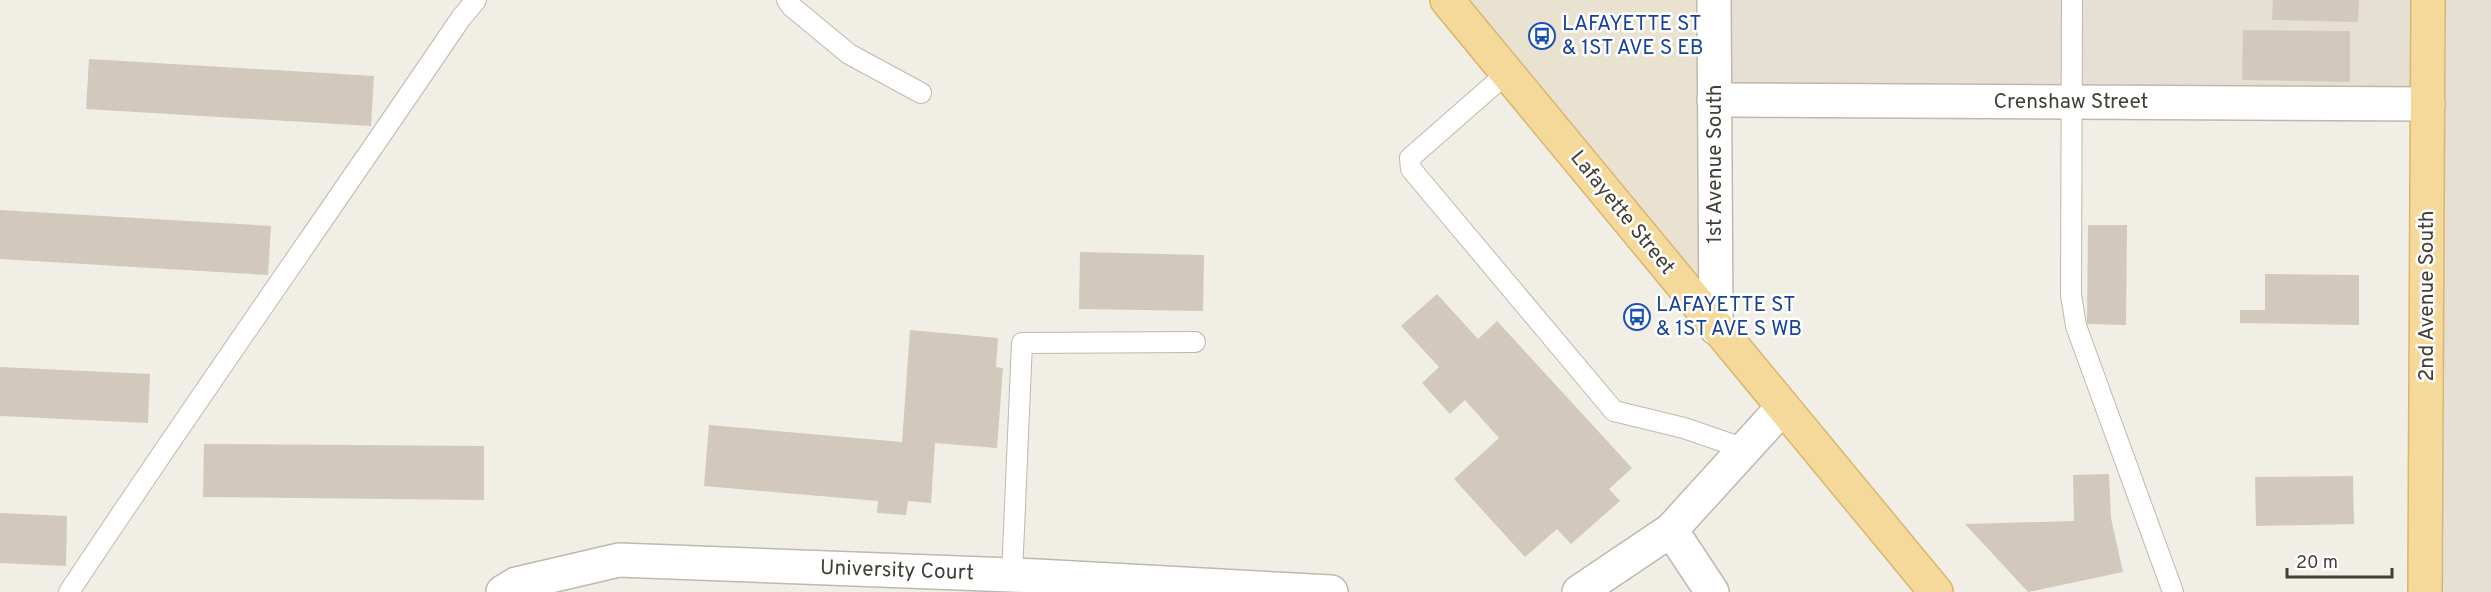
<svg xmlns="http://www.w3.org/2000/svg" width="2491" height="592" viewBox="0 0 2491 592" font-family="Overpass,sans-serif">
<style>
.residential{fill:#e5dfd4}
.education{fill:#e9e2d1}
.building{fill:#d2c9bc}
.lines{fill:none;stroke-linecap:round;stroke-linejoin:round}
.lane-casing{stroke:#bfb8ac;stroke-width:22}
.street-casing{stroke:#bfb8ac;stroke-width:36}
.primary-casing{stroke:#d9b56d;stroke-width:36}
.lane{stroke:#fff;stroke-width:20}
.street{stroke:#fff;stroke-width:33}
.primary{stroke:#f5d99b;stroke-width:33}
.labels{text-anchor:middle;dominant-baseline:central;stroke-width:5;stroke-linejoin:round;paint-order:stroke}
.transit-label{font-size:21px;fill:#164399;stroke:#fff;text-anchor:start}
.street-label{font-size:21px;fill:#433e36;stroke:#fff}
</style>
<rect width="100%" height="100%" fill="#f1eee6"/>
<polygon class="residential" points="1714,0 2491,0 2491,592 2425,592 2427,104 1714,100"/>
<polygon class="education" points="1447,0 1717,0 1716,328"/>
<g class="building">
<polygon points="2273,0 2359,0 2358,22 2272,20"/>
<polygon points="2243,30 2350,31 2350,82 2242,80"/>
<polygon points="89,59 374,76 371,126 86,109"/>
<polygon points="0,210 271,226 268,275 0,259"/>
<polygon points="2088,225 2127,225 2126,325 2087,324"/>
<polygon points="1080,252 1204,255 1203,311 1079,309"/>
<polygon points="2265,274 2359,275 2359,325 2240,323 2240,310 2265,310"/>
<polygon points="1437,294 1478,339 1497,321 1632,468 1609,489 1620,501 1571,544 1557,529 1525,557 1454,479 1499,438 1465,400 1450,414 1422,383 1439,367 1401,326"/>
<polygon points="910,330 998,338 996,367 1003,368 997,448 935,443 931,503 908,501 906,515 877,513 878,501 704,486 709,425 902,442"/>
<polygon points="0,367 150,374 148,423 0,416"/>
<polygon points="204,444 484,446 484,500 203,497"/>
<polygon points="2109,474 2111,518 2123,572 2028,592 1965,524 2074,521 2073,475"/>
<polygon points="2353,476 2354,524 2256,526 2255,477"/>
<polygon points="0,513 67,516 66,566 0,563"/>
</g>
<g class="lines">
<defs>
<g id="lane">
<polyline points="787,0 791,6 849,54 921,93"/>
<polyline points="2072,0 2071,295 2076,326 2173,592"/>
<polyline points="1507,73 1410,158 1411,169 1614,411 1684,428 1745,449"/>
<polyline points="1012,575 1022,343 1195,342"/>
<path d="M69 592C197 399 331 210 461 18L476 0"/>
</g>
<g id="street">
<polyline points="1714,0 1716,328"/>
<polyline points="1714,100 2428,104"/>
<polyline points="503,592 516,584 619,560 1037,576 1331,592"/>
<polyline points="1579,592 1671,530"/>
<polyline points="1712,592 1671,530 1782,408"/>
</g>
<g id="primary">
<polyline points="1447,0 1936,592"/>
<polyline points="2425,592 2428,0"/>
</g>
</defs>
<use href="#lane" class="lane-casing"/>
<use href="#street" class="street-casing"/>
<use href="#primary" class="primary-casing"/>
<use href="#lane" class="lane"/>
<use href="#street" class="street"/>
<use href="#primary" class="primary"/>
</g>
<defs>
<symbol id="bus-ring" viewBox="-11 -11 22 22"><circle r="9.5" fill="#fff" stroke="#1a4fb4" stroke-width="1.5"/><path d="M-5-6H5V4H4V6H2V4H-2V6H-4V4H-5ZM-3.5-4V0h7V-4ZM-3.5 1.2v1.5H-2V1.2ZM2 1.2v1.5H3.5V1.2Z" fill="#1a4fb4"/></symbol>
</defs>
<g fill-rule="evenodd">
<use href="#bus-ring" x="1527" y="21" width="30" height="30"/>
<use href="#bus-ring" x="1622" y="302" width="30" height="30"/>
</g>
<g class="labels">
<g class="transit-label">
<text x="1562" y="24">LAFAYETTE ST<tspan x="1562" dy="24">&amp; 1ST AVE S EB</tspan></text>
<text x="1656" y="305">LAFAYETTE ST<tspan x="1656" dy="24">&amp; 1ST AVE S WB</tspan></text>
</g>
<g class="street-label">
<text x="2071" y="102">Crenshaw Street</text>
<text transform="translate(1715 164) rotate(-90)">1st Avenue South</text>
<text transform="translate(1622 213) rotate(51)">Lafayette Street</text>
<text transform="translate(2427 296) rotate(-90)">2nd Avenue South</text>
<text transform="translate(897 571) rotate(2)">University Court</text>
</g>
</g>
<path d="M2287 568v9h105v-9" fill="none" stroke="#433e36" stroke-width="3"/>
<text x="2296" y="568" font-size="18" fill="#433e36" stroke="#ffffff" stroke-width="4.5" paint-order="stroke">20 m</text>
</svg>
